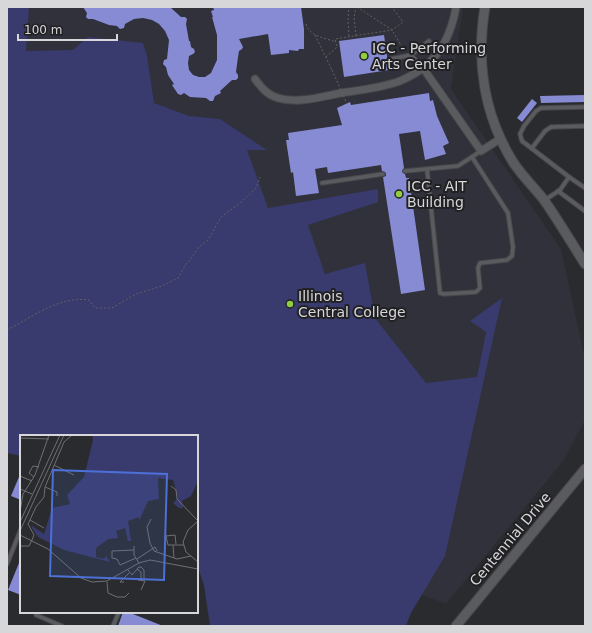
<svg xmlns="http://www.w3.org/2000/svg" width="592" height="633" viewBox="0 0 592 633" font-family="'DejaVu Sans',sans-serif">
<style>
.built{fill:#30313a}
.green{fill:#393a6d}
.building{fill:#868bd3}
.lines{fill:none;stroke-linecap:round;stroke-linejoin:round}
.lane-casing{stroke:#464649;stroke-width:5.5}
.street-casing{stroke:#464649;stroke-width:9}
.secondary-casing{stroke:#464649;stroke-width:11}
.path{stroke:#616265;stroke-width:1;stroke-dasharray:2 2;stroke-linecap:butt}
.lane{stroke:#5a5b5f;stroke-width:3.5}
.street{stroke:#5a5b5f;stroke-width:7}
.secondary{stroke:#5a5b5f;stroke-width:9}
.path-bridge{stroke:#616265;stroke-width:1;stroke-dasharray:2 2;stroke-linecap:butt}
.poi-dot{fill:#90cd40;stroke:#212124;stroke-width:1.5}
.labels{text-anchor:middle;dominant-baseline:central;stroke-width:4;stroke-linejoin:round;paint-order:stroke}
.poi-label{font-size:14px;fill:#d7d7da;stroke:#212124;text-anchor:start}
.street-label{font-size:14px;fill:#d7d7da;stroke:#212124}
.inset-road{fill:none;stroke:#6f7073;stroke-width:1}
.view{fill:#4c70d8;fill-opacity:0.15;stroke:#4c70d8;stroke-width:2}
.inset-edge{fill:none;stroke:#d7d7da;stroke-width:2}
</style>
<rect width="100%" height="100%" fill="#2a2b2e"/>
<polygon class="built" points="7,7 463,7 451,89 561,249 585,359 585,420 564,460 446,604 197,510 197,436 21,436"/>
<polygon class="green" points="7,7 29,7 26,51 73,50 88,37 143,43 147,56 154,103 189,116 220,119 267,150 247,150 268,208 378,189 378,202 308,225 325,274 365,263 375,318 426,383 477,377 486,332 470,321 502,298 445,556 411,613 406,626 210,626 204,585 197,565 197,436 21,436 21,456 7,453"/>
<g class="building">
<polygon points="83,7 170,7 181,17 185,17 187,19 186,24 189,41 190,41 191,47 194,49 195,52 193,54 189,56 188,63 189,70 193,75 199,77 205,77 211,73 217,60 217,35 212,17 213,17 211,11 214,10 213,7 301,7 304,29 304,49 299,49 298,51 289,50 289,53 271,55 268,34 239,39 243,47 242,49 239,51 238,57 236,72 238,75 238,78 236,80 232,80 220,91 221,93 215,96 213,101 210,101 206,98 190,97 184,93 181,95 178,94 172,85 174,84 168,75 166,67 163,64 164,60 167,59 169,40 165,31 159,24 152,20 143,18 134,19 125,24 124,28 120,29 117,26 109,25 93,19 88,19 86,17 87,13"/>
<polygon points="384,35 389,70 344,77 339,41"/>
<polygon points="429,93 430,101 433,100 437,116 449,143 443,146 446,154 425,160 420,131 399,134 404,168 402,172 405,174 406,178 409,178 425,290 401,294 383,177 386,176 386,173 382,171 381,165 328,173 327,167 315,169 319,193 296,196 293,172 291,173 286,140 289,140 288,133 342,125 337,108 350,102 351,105"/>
<polygon points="585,95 585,102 541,103 540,96"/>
<polygon points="532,99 537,103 522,122 517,118"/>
<polygon points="21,472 21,500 11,496"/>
<polygon points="21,558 21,595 8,590"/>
<polygon points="123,612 128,612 163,626 118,626"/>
</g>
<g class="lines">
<defs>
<g id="lane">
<polyline points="391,59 411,55"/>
<polyline points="423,68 411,55 429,41"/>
<polyline points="532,148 545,131 551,127 585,126"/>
<polyline points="427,169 440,293 444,294 476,292 480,288 478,268 480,263 507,260 512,256 513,247 508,213 472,157"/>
<polyline points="405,171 458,166 481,151"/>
<polyline points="569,177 585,188"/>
<polyline points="322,183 383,174"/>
<polyline points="558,191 585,211"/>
<polyline points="545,200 560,190 569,177 522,141 520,134 524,126 536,111 541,108 585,107"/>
<polyline points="7,564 21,529"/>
<polyline points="36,615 62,626"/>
<polyline points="113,626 119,612"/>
</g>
<g id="street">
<polyline points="423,68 481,151 500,139"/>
<path d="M255 79C261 87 267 95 278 98 297 104 321 97 341 93 361 90 381 88 400 81 409 77 417 73 424 67 443 52 452 31 456 7"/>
</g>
<g id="secondary">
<path d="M485 7C476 61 484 115 513 162 522 176 534 187 544 200 558 220 571 242 585 264"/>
<polyline points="456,626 585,469"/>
</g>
</defs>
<use href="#lane" class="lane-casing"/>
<use href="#street" class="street-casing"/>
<use href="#secondary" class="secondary-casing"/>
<g class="path">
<polyline points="357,7 392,30 404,50"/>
<path d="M306 24C309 36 325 38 336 42"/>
<polyline points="315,35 332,70"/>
<polyline points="349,36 348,20 349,7"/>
<polyline points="356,36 354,17 356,7"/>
<polyline points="326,57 337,47 335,39 392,30 403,22 392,7"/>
<path d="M7 330C33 317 58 296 89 300L95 308H112L136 294 162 286 178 278 186 264 190 260 199 247 208 240 221 217 240 203 256 188 260 177"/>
</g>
<use href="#lane" class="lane"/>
<use href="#street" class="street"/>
<use href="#secondary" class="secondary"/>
<polyline class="path-bridge" points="332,70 347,104"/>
</g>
<g class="poi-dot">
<circle cx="364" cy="56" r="4"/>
<circle cx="399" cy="194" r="4"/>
<circle cx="290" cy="304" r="4"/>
</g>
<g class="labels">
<g class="poi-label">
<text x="372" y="48">ICC - Performing<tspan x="372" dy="16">Arts Center</tspan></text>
<text x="407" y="186">ICC - AIT<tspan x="407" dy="16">Building</tspan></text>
<text x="298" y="296">Illinois<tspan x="298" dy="16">Central College</tspan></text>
</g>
<g class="street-label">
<text transform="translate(510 539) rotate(-50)">Centennial Drive</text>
</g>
</g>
<g transform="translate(20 435)">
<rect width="178" height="178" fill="#2a2b2e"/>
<path d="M72 0H178V46L171 61 162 66 163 73H159L153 68 158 63 153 45 138 43 139 64 128 66 119 86V82L108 86 111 106H108L105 93 96 96 98 103 88 104 76 113V122L84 124 86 121 90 127 44 115 18 102 12 93V91L24 99 32 73 50 69 47 60 64 42 73 5Z" fill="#393a6d"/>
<path class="inset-road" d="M0 3 29 4M34 30 54 40M0 41 12 46M14 42 9 38 13 31 19 32M151 51 156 55 157 64 178 86M25 52 37 57V61M0 54 12 59M0 77 3 59 15 40 29 0M131 84 127 92 130 108 134 116 157 124 171 121M10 85 24 93M178 86 168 95 163 107 166 117 178 127M0 87 40 0M0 96 44 0M0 100 28 114 61 143 72 147 87 146 119 128 130 125 178 134M156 109 155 100 146 101 148 110H164M153 110 154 123M0 111H9L12 105 14 100 8 89 16 72 24 62 25 52 44 7 51 1M114 111V120L119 128M114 115 92 116V123L97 124 100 130 116 123M117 124 135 112 137 116M117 134 121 137V145M108 135 112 140 119 132H121L124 135V145M118 145 125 146 121 155M87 147 88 158 97 162H105L109 158M104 147H100L109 138"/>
<path class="view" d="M33 35 147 39 144 145 30 141Z"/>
<rect width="178" height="178" class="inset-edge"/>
</g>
<rect width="592" height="633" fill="none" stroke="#d7d7da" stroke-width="16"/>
<path d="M18 34v6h99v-6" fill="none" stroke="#d7d7da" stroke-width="2"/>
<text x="24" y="34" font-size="12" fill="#d7d7da" stroke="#212124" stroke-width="3" paint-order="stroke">100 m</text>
</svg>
